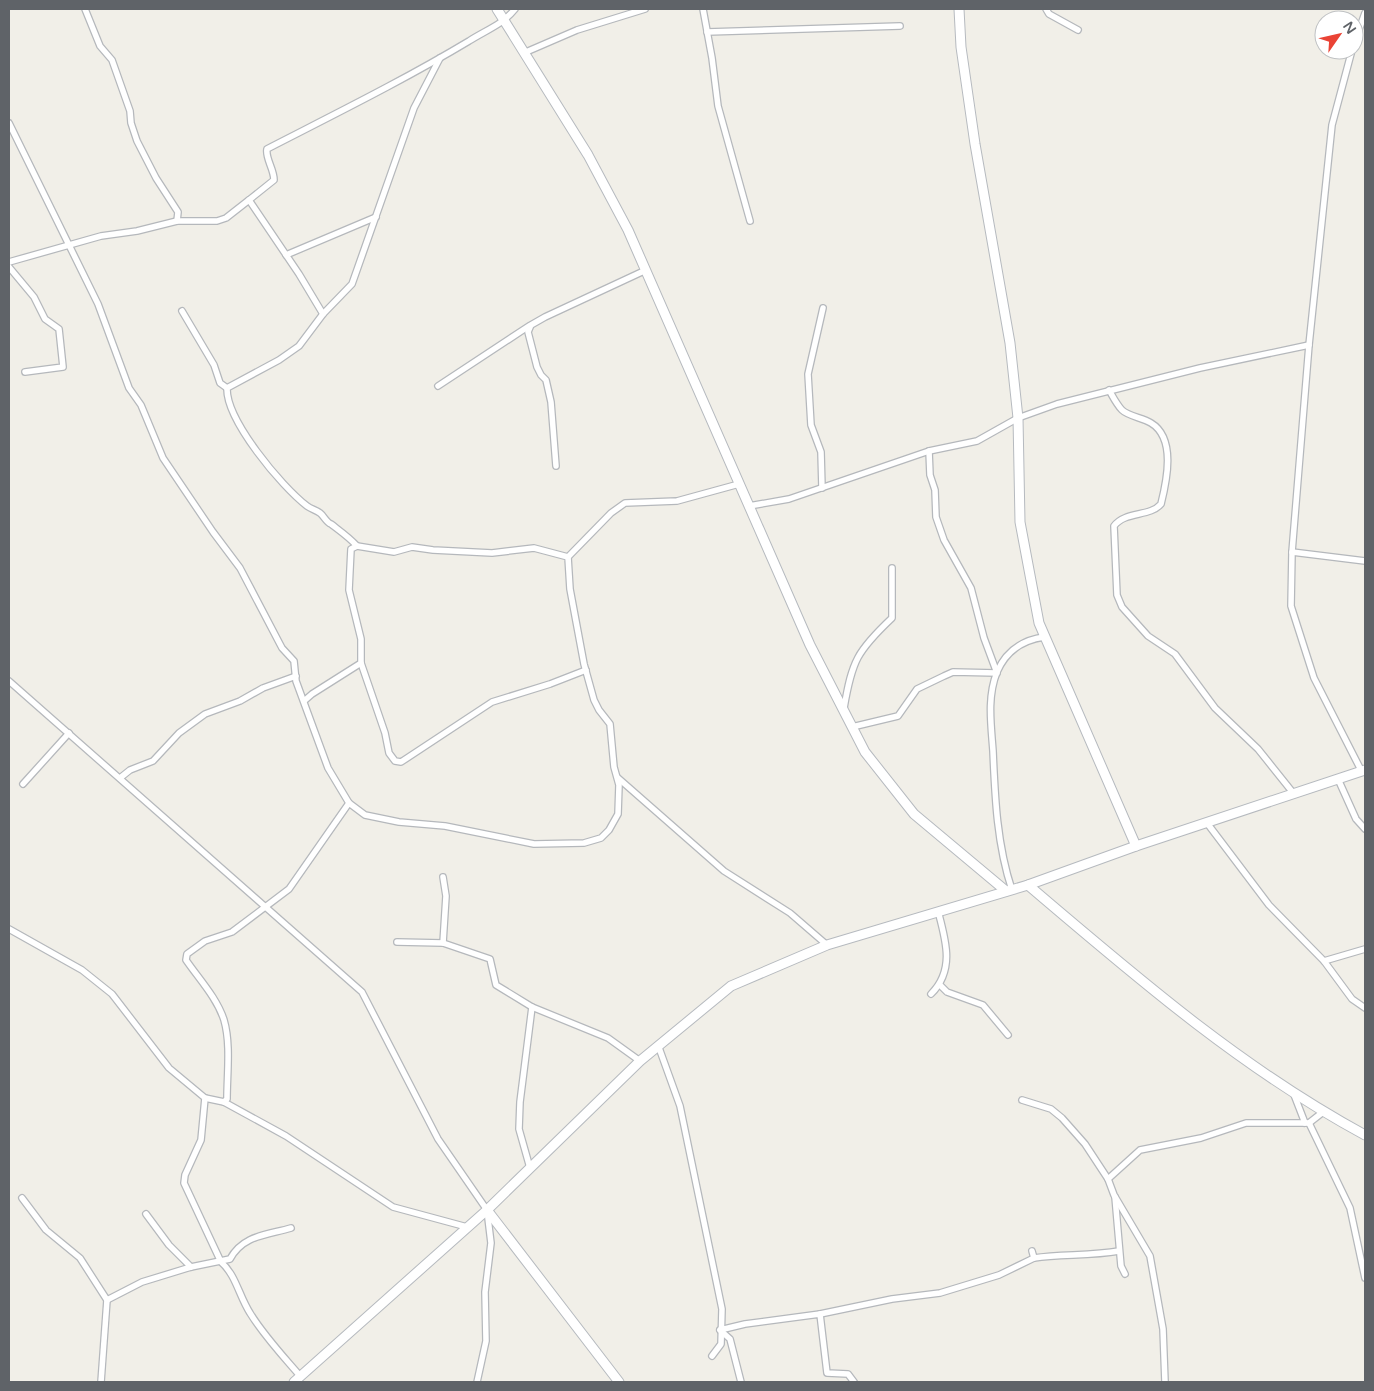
<svg xmlns="http://www.w3.org/2000/svg" width="1374" height="1391" viewBox="0 0 1374 1391" font-family="'Varela Round',sans-serif">
<style>
.lines{fill:none;stroke-linecap:round;stroke-linejoin:round}
.street-casing{stroke:#b5b8bc;stroke-width:8}
.secondary-casing{stroke:#b6babf;stroke-width:11}
.street{stroke:#fff;stroke-width:5.5}
.secondary{stroke:#fff;stroke-width:9}
</style>
<rect width="100%" height="100%" fill="#f1efe8"/>
<g class="lines">
<defs>
<g id="street">
<polyline points="85,9 100,46 112,60 130,111 131,123 137,141 156,178 178,212 177,221"/>
<polyline points="703,9 712,58 718,106 750,221"/>
<polyline points="1046,9 1049,14 1078,30"/>
<polyline points="707,32 900,26"/>
<polyline points="1354,44 1365,13"/>
<polyline points="1352,50 1332,125 1309,345 1292,552 1291,606 1314,678 1362,772"/>
<polyline points="526,52 577,30 645,9"/>
<path d="M9 123 98 304 129 388 141 405 163 458 213 532 240 568 282 648 294 661 296 681 328 768 349 803 289 889 232 932 205 941 187 954 186 960C199 979 217 998 224 1020 231 1044 227 1074 227 1099L224 1102"/>
<polyline points="286,255 376,217"/>
<polyline points="9,262 101,236 137,231 177,221 217,221 226,218 249,200"/>
<polyline points="9,267 34,297 45,319 59,329 63,367 25,372"/>
<polyline points="182,311 214,365 220,383 227,388"/>
<path d="M323 314 299 274 249 200 274 180C274 169 265 158 267 149 335 114 404 80 469 41 486 30 502 25 515 9"/>
<polyline points="438,386 529,326"/>
<path d="M1109 390C1113 397 1117 405 1122 410 1128 416 1143 418 1151 423 1176 438 1167 480 1161 504 1150 517 1125 511 1114 526L1117 595 1122 607 1148 636 1175 654 1215 708 1258 749 1294 794"/>
<polyline points="556,466 551,402 546,380 541,375 537,367 528,332 531,325 545,317 646,270"/>
<polyline points="822,488 821,452 811,425 808,374 823,308"/>
<polyline points="749,506 789,499 929,451 977,441 1018,418 1057,404 1200,368 1309,345"/>
<polyline points="1292,552 1365,561"/>
<polyline points="568,557 611,513 625,503 677,501 739,484"/>
<polyline points="361,663 385,733 389,753 395,761 401,762 492,702 550,684 586,670"/>
<polyline points="9,681 362,992 438,1139 487,1210 491,1243 485,1292 486,1341 477,1382"/>
<path d="M304 701 312 694 361 663V639L349 590 351 549 357 546C349 537 340 531 331 524 326 522 324 516 320 513 316 510 311 509 307 506 281 486 226 420 227 388L279 360 299 346 323 314 352 284 414 108 440 58"/>
<path d="M844 708C852 661 857 651 892 618V568"/>
<polyline points="852,727 898,716 917,689 944,676 953,672 997,673 984,638 971,588 944,540 936,517 935,490 930,475 929,451"/>
<polyline points="120,778 130,770 153,761 179,733 205,714 240,701 263,688 296,676"/>
<polyline points="618,778 724,871 790,913 827,945"/>
<polyline points="1338,779 1356,819 1365,829"/>
<polyline points="23,784 69,733"/>
<polyline points="349,803 365,815 399,822 445,826 534,844 584,843 601,838 609,830 618,814 619,785 614,767 610,724 599,710 594,700 584,664 570,589 568,557 534,548 492,553 433,550 412,547 394,552 357,546"/>
<polyline points="1207,823 1269,905 1324,961 1352,999 1365,1008"/>
<path d="M1012 890C997 845 995 798 993 751 991 724 987 697 997 672 1006 651 1023 640 1044 637"/>
<polyline points="9,929 82,970 112,994 169,1068 205,1098 224,1102 286,1136 393,1207 467,1227"/>
<polyline points="397,942 443,943 446,896 443,877"/>
<polyline points="443,943 490,959 496,985 532,1007 608,1038 640,1061"/>
<polyline points="1324,961 1365,949"/>
<polyline points="940,985 947,992 983,1005 1008,1035"/>
<path d="M931 994C955 970 946 941 938 911"/>
<polyline points="658,1045 680,1106 722,1309 721,1344 712,1356"/>
<polyline points="1293,1092 1305,1123"/>
<path d="M205 1098 201 1140 185 1175 184 1183 221 1262C236 1275 239 1296 250 1313 264 1336 283 1356 301 1377"/>
<polyline points="1022,1100 1051,1109 1062,1118 1085,1144 1108,1179 1114,1195 1150,1256 1163,1329 1165,1382"/>
<polyline points="1309,1123 1350,1208 1365,1278"/>
<polyline points="530,1168 519,1129 520,1102 532,1007"/>
<polyline points="1108,1179 1140,1150 1201,1138 1246,1123 1309,1123 1323,1112"/>
<polyline points="1115,1197 1121,1266 1125,1274"/>
<path d="M22 1198 46 1230 80 1258 107 1300 142 1282 191 1267 230 1259C243 1235 267 1235 291 1228"/>
<polyline points="146,1214 169,1245 191,1267"/>
<path d="M1032 1251 1034 1258C1062 1254 1090 1256 1119 1251"/>
<polyline points="820,1314 892,1299 940,1293 999,1275 1034,1258"/>
<polyline points="720,1330 745,1324 820,1314 827,1373 848,1374 854,1382"/>
<polyline points="720,1330 730,1339 741,1382"/>
<polyline points="101,1382 107,1300"/>
</g>
<g id="secondary">
<polyline points="497,9 588,155 628,230 810,645 865,752 914,814 1006,891"/>
<polyline points="959,9 961,47 975,144 1010,343 1018,418 1020,522 1039,623 1136,846"/>
<path d="M1028 885C1135 976 1241 1068 1365 1135"/>
<polyline points="487,1210 619,1382"/>
<polyline points="294,1382 487,1210 640,1061 731,986 827,945 1028,885 1136,846 1365,770"/>
</g>
</defs>
<use href="#street" class="street-casing"/>
<use href="#secondary" class="secondary-casing"/>
<use href="#street" class="street"/>
<use href="#secondary" class="secondary"/>
</g>
<rect width="1374" height="1391" fill="none" stroke="#5f6368" stroke-width="20"/>
<g transform="translate(1339 35) rotate(56)"><circle r="24" fill="#ffffff" stroke="#bfc1c3"/>
<path d="M0-4L9 19L0 12L-9 19Z" fill="#ea4335"/>
<text y="-8" font-size="14" font-weight="bold" text-anchor="middle" fill="#5f6368">N</text>
</g>
</svg>
